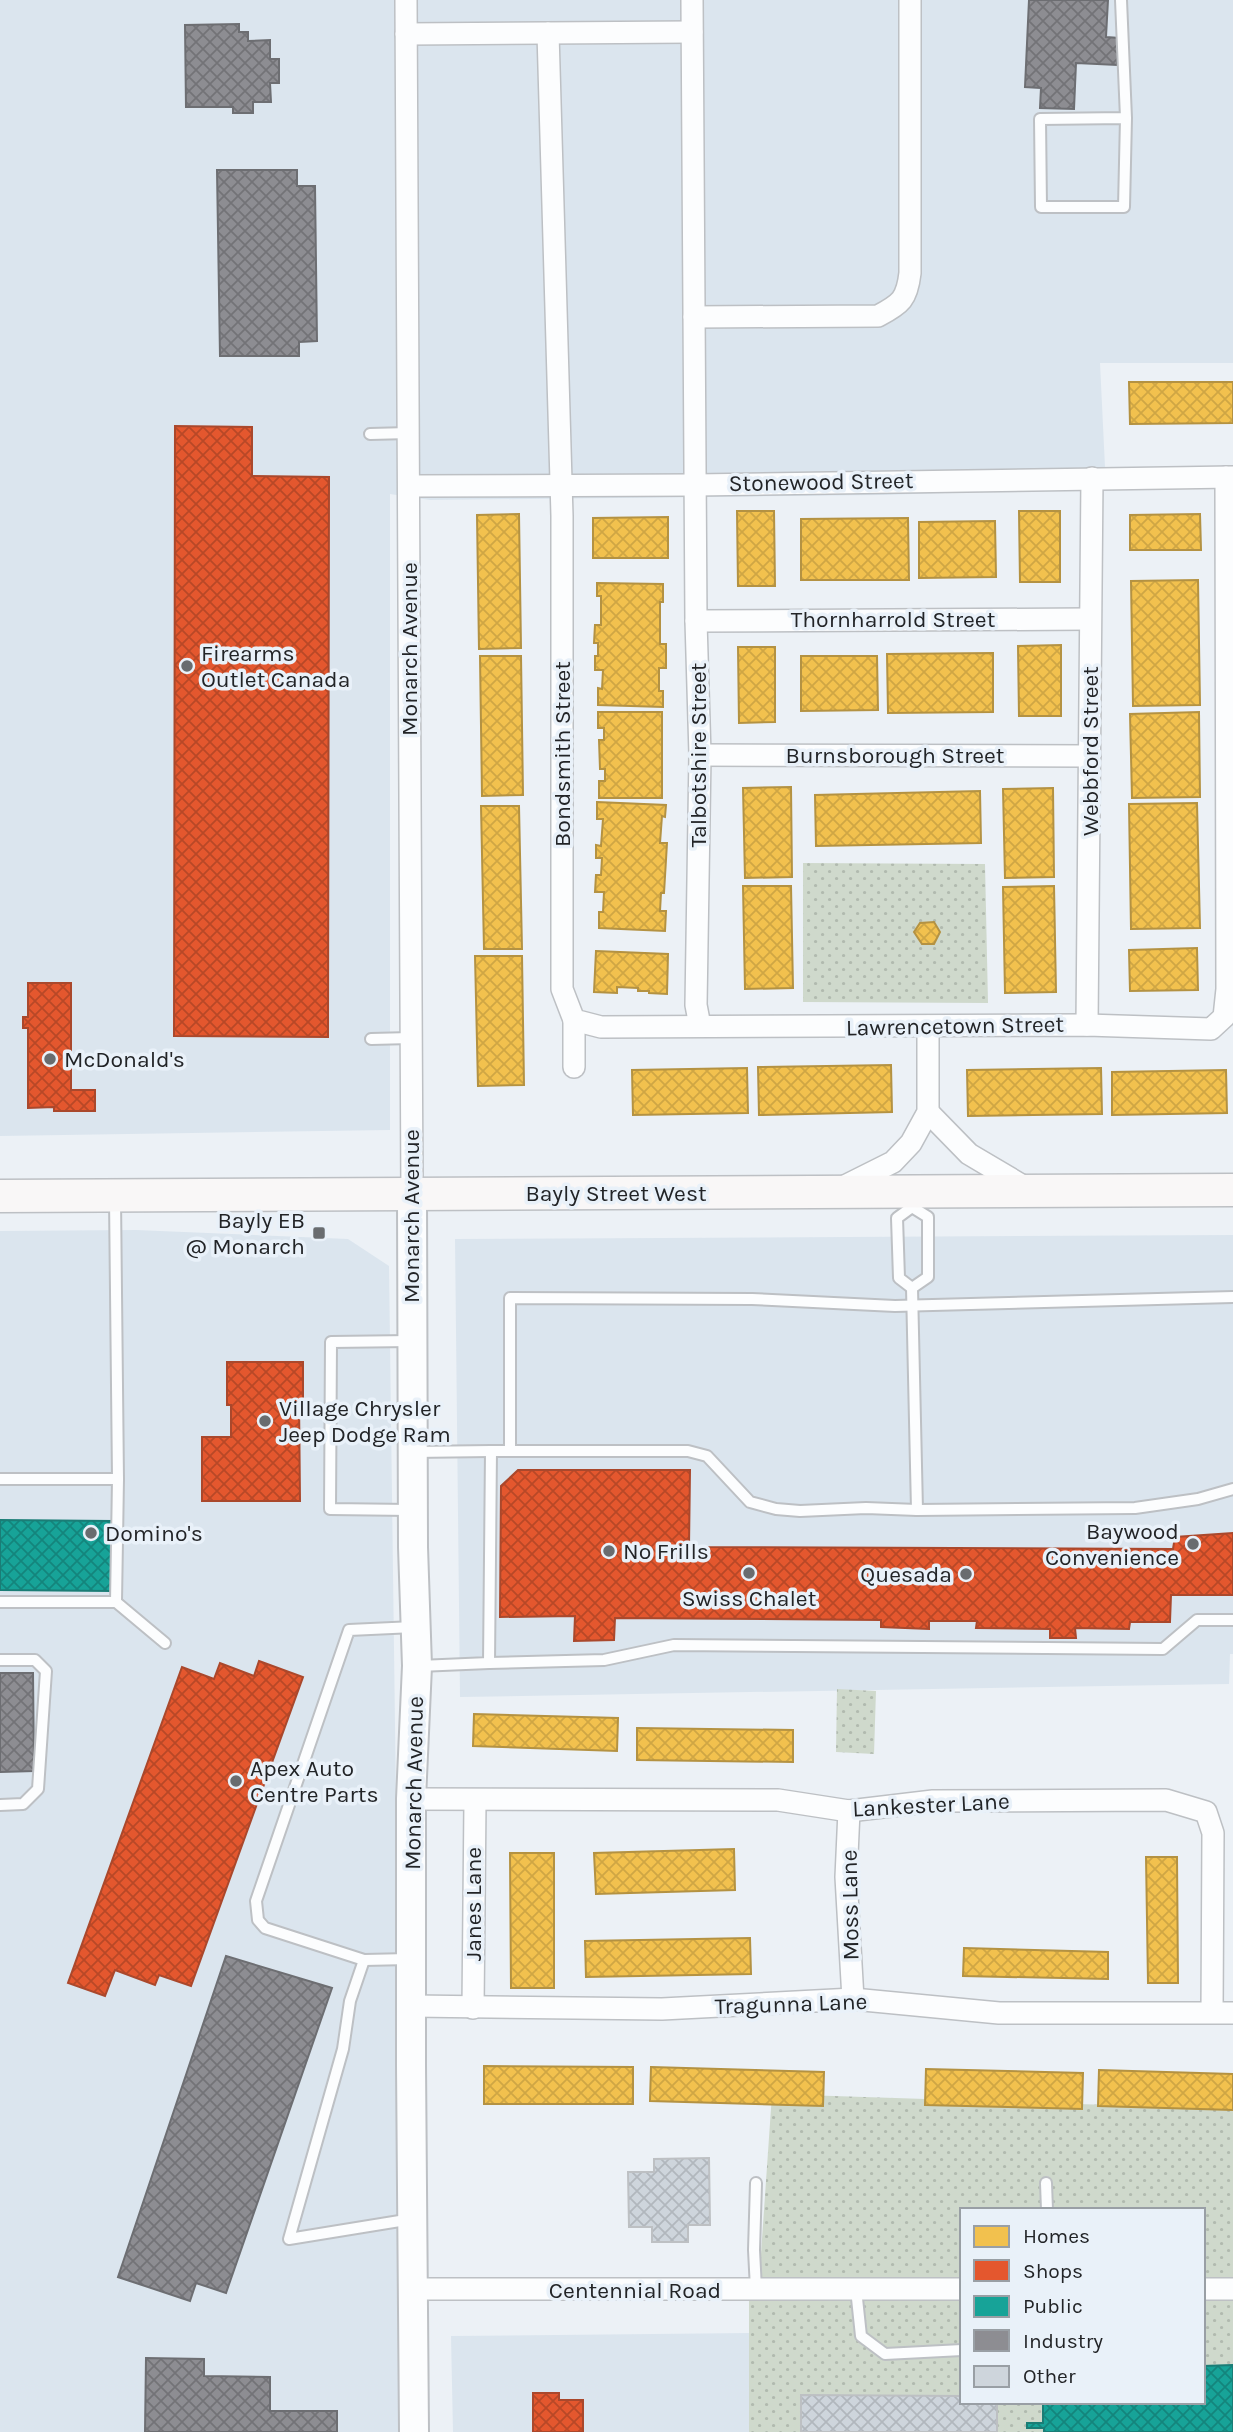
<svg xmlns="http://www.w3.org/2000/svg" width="1233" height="2432" viewBox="0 0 1233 2432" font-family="Karla,sans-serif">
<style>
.built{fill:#dbe5ee}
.grass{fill:url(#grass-dots);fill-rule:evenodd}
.homes{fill:url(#homes-cross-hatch);stroke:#b49242;stroke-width:2}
.shops{fill:url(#shops-cross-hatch);stroke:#aa482c;stroke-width:2}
.public{fill:url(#public-cross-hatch);stroke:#1a7d76;stroke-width:2}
.industry{fill:url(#industry-cross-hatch);stroke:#6d6e72;stroke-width:2}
.building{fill:url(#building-cross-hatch);stroke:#bdc0c3;stroke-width:2}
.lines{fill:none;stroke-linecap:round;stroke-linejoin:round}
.service-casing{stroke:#bdc0c4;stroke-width:14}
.minor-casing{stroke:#bdc0c4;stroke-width:24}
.tertiary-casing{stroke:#bdc0c4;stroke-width:32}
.secondary-casing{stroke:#bdc0c4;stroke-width:35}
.service{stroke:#fcfdfe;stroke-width:10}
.minor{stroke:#fcfdfe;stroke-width:21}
.tertiary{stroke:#fcfdfe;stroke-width:28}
.secondary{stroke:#f9f7f7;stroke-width:32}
.poi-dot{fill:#696c6f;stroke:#e9f1f9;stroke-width:2.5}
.labels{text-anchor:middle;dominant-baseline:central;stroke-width:7;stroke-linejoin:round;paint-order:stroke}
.street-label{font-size:23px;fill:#222427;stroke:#e9f1f9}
.poi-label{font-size:23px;fill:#222427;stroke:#e9f1f9;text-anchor:start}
</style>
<defs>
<pattern id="grass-dots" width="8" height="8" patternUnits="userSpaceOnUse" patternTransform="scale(1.75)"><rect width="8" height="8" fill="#cfd9cc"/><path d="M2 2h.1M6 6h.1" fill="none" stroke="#b1baaf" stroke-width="1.8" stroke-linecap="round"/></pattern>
<pattern id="homes-cross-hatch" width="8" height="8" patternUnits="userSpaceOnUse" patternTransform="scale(1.75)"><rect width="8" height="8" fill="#f2c14e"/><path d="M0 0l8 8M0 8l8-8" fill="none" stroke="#cfa644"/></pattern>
<pattern id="shops-cross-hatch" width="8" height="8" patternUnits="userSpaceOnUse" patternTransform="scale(1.75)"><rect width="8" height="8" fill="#e4572e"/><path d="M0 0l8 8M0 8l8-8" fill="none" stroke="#b84827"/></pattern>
<pattern id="public-cross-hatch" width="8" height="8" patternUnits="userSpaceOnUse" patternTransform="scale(1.75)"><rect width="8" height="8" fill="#17a398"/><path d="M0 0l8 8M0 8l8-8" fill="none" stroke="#14857c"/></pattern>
<pattern id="industry-cross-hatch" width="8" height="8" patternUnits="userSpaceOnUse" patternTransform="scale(1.75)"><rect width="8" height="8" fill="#8d8d92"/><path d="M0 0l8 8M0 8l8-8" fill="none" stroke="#737377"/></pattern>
<pattern id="building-cross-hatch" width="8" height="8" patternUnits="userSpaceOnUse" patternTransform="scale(1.75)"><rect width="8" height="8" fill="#ced5dc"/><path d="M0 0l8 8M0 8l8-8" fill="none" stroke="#b1b7bd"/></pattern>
</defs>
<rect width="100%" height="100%" fill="#ecf1f6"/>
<g class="built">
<polygon points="0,0 1233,0 1233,363 1100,363 1106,488 880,495 430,500 390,494 390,1130 0,1136"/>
<polygon points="136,1230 348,1239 389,1266 403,2335 401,2432 0,2432 0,1231"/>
<polygon points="1233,1235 1233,1654 1230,1654 1229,1684 460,1697 455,1239"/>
<polygon points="750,2333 749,2432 453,2432 451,2336"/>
</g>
<g class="grass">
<polygon points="803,863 985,864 988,1003 803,1002"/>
<polygon points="837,1689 876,1691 874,1754 836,1752"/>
<path d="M772 2094 1233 2109V2432H749V2269L760 2268ZM962 2210H1203V2402H962Z"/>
</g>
<g class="homes">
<polygon points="1129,382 1233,382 1233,423 1130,424"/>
<polygon points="737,511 774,511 775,586 738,586"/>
<polygon points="1019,511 1060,511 1060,582 1020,582"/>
<polygon points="519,514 521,648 479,649 477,515"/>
<polygon points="1200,514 1201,550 1130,550 1130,515"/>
<polygon points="668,517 668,558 593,558 593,518"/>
<polygon points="908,518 909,580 801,580 801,519"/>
<polygon points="995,521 996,577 919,578 919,522"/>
<polygon points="1198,580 1200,705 1133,706 1131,581"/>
<polygon points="597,583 663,584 663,602 660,602 660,644 666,644 666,668 659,668 659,691 663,691 663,707 598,705 598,688 602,689 603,670 595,670 595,656 598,656 598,643 594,643 595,625 601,625 601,596 597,596"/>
<polygon points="1061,645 1061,716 1019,716 1018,646"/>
<polygon points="738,647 775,647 775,722 739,723"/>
<polygon points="993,653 993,712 888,713 887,654"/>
<polygon points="480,656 521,656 523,795 482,796"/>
<polygon points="801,656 877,656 878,710 801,711"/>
<polygon points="598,712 662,712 662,798 599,798 599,781 605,781 605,769 600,769 599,740 604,740 604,728 598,728"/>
<polygon points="1199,712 1200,797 1132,798 1130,714"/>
<polygon points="791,787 792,877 745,878 743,788"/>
<polygon points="1053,788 1054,877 1005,878 1003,789"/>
<polygon points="980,791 981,843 816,846 815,795"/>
<polygon points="597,802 666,805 665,817 662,816 660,843 667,843 664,893 661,893 660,911 666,911 665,931 599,928 599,912 603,912 604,892 595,892 596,875 601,875 602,858 596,858 596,845 601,846 603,819 597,819"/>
<polygon points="1197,803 1200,928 1131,929 1129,804"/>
<polygon points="481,806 519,806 522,949 484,949"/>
<polygon points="743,886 791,886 793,988 745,989"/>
<polygon points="1054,886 1056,992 1005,993 1003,887"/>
<polygon points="934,922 940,932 934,944 922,944 914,932 920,923"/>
<polygon points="1197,948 1198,990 1130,991 1129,950"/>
<polygon points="596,951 668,954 667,994 649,993 649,991 638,991 638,988 617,987 617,993 594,992"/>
<polygon points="475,956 522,956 524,1085 478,1086"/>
<polygon points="891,1065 892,1112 759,1115 758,1067"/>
<polygon points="747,1068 748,1113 633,1115 632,1070"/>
<polygon points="1101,1068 1102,1114 968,1116 967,1070"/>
<polygon points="1226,1070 1227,1113 1112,1115 1112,1072"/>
<polygon points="474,1714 618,1718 617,1751 473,1746"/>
<polygon points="637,1728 793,1730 793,1762 637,1760"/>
<polygon points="734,1849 735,1890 596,1894 594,1853"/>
<polygon points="510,1853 554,1853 554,1988 511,1988"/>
<polygon points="1146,1857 1177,1857 1178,1983 1148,1983"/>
<polygon points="750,1938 751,1974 586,1977 585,1941"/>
<polygon points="964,1948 1108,1952 1108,1979 963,1976"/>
<polygon points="484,2066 633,2067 633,2104 484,2104"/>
<polygon points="651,2067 824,2072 823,2106 650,2101"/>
<polygon points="926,2069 1083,2073 1082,2109 925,2105"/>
<polygon points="1099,2070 1233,2074 1233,2110 1098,2106"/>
</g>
<g class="shops">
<polygon points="175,426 252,427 252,476 329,477 328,1037 174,1036"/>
<polygon points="28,983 71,983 71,1090 95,1090 95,1111 54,1111 54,1107 28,1108 28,1028 23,1028 23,1017 28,1017"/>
<polygon points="227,1362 303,1362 303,1399 299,1399 300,1501 202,1501 202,1437 231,1437 231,1405 227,1405"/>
<polygon points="518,1470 690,1470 689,1547 1173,1549 1175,1537 1233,1533 1233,1595 1171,1595 1170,1622 1130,1622 1129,1629 1075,1628 1076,1638 1050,1638 1050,1629 976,1628 977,1621 929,1621 929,1629 881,1627 881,1620 615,1618 614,1640 574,1641 575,1616 500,1617 501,1486"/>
<polygon points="259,1661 303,1677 191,1986 159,1975 155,1985 115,1970 105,1996 68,1983 182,1667 214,1679 220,1663 254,1676"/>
<polygon points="533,2393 559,2393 559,2400 583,2400 583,2432 533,2432"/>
</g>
<g class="public">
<polygon points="0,1520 112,1521 111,1591 0,1590"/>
<polygon points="1233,2365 1233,2432 1044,2432 1044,2428 1027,2428 1027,2423 1043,2423 1043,2402 1203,2402 1203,2366"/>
</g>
<g class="industry">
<polygon points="1029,0 1108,0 1106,37 1119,38 1117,65 1076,63 1074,109 1040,108 1041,88 1025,87"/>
<polygon points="239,24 239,32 248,32 248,41 270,40 270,59 279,59 279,83 270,83 271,102 253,102 253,113 233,113 233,107 186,107 185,25"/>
<polygon points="217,170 297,170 297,186 315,186 317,341 299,342 299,356 220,356"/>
<polygon points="0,1673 33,1673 34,1771 0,1772"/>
<polygon points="226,1956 332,1988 226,2293 196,2283 190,2301 118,2277"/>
<polygon points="146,2358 204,2359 204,2376 270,2377 270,2411 337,2411 337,2432 145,2432"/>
</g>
<g class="building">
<polygon points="709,2158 710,2225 688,2225 688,2242 652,2242 652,2227 629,2227 628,2172 654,2172 654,2159"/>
<polygon points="801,2395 962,2396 962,2402 997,2402 997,2432 801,2432"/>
</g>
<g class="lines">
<defs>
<g id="service">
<polyline points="1121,0 1126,118 1124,207 1041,207 1040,119 1126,118"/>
<polyline points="370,434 409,433"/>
<polyline points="371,1039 411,1038"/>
<polyline points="912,1207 897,1218 899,1278 912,1288 917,1510"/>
<polyline points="912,1207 928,1217 928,1277 912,1288"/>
<polyline points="510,1451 510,1298 752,1299 895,1306 1233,1297"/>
<polyline points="413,1452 491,1451"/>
<polyline points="0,1479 118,1479 115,1198"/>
<polyline points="410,1510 330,1509 331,1342 411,1341"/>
<polyline points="0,1602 116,1602 118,1479"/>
<polyline points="116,1602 165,1643"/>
<polyline points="0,1660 35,1660 46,1671 38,1789 23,1804 0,1805"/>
<polyline points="489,1663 604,1660 674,1645 1163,1649 1197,1620 1233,1620"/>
<polyline points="419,1666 489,1663 491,1451 688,1451 707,1456 750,1502 776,1509 800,1511 866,1508 917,1510 1135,1508 1198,1499 1233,1489"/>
<polyline points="409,1959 364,1960 265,1928 258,1920 256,1901 349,1630 414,1627"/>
<polyline points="364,1960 350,2001 343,2049 289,2239 412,2219"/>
<polyline points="756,2183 754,2250 756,2289"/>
<polyline points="1046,2183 1047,2210"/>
<polyline points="856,2289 861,2336 885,2354 962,2350"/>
</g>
<g id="minor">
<polyline points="406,0 412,1195"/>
<polyline points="692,0 696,621 700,755 696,1005 700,1026"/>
<polyline points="548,33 562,516 562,989 574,1020 601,1027 1087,1025 1211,1029 1224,1017 1227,989 1226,477"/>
<polyline points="406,34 692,32"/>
<path d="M694 317 878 316C901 304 907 299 910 273V0"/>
<polyline points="409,486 695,485 1233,477"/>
<polyline points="696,621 1090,619"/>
<polyline points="700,755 1090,756"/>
<polyline points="1087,1025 1092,478"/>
<polyline points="574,1067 574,1020"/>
<polyline points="928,1112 969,1154 1028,1189"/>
<polyline points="839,1189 893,1162 911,1143 928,1112 928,1026"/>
<polyline points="411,1799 778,1800 849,1811 933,1801 1166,1800 1206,1812 1213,1833 1212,2012"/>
<polyline points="849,1811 846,1877 853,1999"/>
<polyline points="412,2006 662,2009 853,1999 999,2013 1233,2013"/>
<polyline points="473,2008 475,1801"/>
<polyline points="414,2289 962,2289"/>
<polyline points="1203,2289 1233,2289"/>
</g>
<polyline id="tertiary" points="412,1195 413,1547 417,1666 411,1799 411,2065 414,2432"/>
<polyline id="secondary" points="0,1196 1233,1190"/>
</defs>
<use href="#service" class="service-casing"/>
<use href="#minor" class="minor-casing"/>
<use href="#tertiary" class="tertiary-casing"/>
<use href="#secondary" class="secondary-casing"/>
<use href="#service" class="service"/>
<use href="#minor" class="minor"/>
<use href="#tertiary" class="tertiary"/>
<use href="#secondary" class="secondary"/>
</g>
<g class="poi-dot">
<circle cx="187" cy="666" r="7"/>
<circle cx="50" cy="1059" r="7"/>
<rect x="312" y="1226" width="14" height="14" rx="3.5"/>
<circle cx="265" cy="1421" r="7"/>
<circle cx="91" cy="1533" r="7"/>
<circle cx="1193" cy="1544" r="7"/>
<circle cx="609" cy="1551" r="7"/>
<circle cx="749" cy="1573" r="7"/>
<circle cx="966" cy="1574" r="7"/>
<circle cx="236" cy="1781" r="7"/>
</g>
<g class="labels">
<g class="street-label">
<text transform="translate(821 482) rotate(-1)">Stonewood Street</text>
<text x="893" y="619">Thornharrold Street</text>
<text transform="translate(409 649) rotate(-90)">Monarch Avenue</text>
<text transform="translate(1090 751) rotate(-90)">Webbford Street</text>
<text transform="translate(562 754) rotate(-90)">Bondsmith Street</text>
<text transform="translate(698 755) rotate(-90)">Talbotshire Street</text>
<text x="895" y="755">Burnsborough Street</text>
<text transform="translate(955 1026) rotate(-1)">Lawrencetown Street</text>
<text x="616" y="1193">Bayly Street West</text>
<text transform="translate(411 1216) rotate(-90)">Monarch Avenue</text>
<text transform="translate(414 1783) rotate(-89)">Monarch Avenue</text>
<text transform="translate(931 1805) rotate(-3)">Lankester Lane</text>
<text transform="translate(473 1904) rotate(-90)">Janes Lane</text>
<text transform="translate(850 1905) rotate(-91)">Moss Lane</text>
<text transform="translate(791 2004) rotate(-2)">Tragunna Lane</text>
<text x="635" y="2290">Centennial Road</text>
</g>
<g class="poi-label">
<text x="201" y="653">Firearms<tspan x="201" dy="26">Outlet Canada</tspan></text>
<text x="64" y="1059">McDonald's</text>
<text x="305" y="1220" text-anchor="end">Bayly EB<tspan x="305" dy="26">@ Monarch</tspan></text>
<text x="279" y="1408">Village Chrysler<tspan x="279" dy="26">Jeep Dodge Ram</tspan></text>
<text x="1179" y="1531" text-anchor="end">Baywood<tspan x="1179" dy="26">Convenience</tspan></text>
<text x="105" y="1533">Domino's</text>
<text x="623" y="1551">No Frills</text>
<text x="952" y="1574" text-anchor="end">Quesada</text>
<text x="749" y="1598" text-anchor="middle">Swiss Chalet</text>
<text x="250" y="1768">Apex Auto<tspan x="250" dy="26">Centre Parts</tspan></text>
</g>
</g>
<rect x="960" y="2208" width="245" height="196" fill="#e9f1f9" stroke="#999fa5" stroke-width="2"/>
<rect x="974" y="2226" width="35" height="21" fill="#f2c14e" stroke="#999fa5" stroke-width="2"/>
<text x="1023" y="2243" font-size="21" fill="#222427">Homes</text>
<rect x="974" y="2260" width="35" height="21" fill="#e4572e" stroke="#999fa5" stroke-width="2"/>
<text x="1023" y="2278" font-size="21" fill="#222427">Shops</text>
<rect x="974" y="2296" width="35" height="21" fill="#17a398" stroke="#999fa5" stroke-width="2"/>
<text x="1023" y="2313" font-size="21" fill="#222427">Public</text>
<rect x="974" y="2330" width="35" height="21" fill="#8d8d92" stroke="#999fa5" stroke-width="2"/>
<text x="1023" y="2348" font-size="21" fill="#222427">Industry</text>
<rect x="974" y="2366" width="35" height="21" fill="#ced5dc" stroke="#999fa5" stroke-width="2"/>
<text x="1023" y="2383" font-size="21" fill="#222427">Other</text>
</svg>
